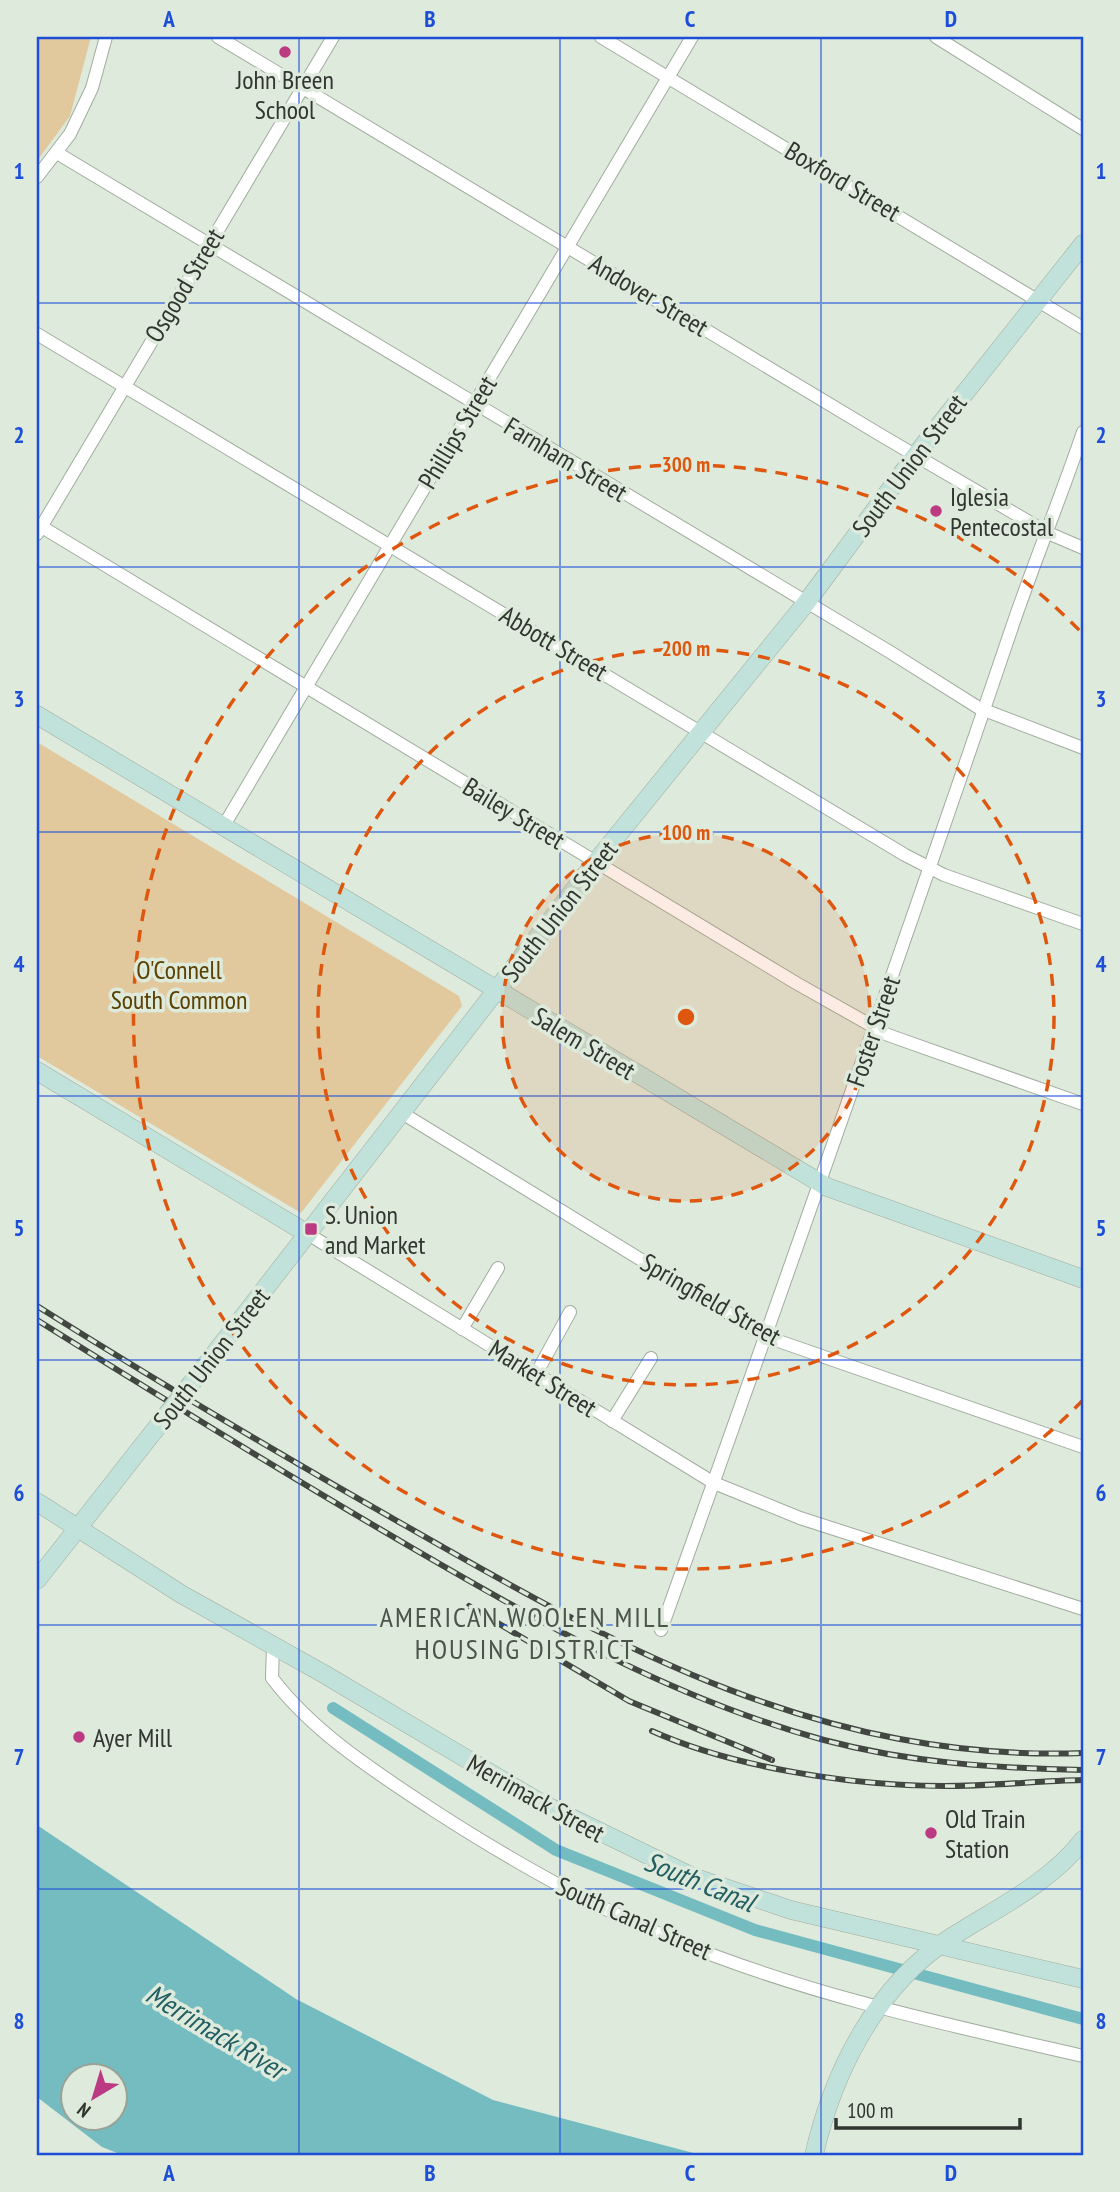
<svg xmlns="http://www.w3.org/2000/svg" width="1120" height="2192" viewBox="0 0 1120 2192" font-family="'PT Sans Narrow',sans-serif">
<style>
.green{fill:#e2c99d}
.water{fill:#75bcc1;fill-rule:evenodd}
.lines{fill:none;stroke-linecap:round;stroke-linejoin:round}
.canal{stroke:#75bcc1;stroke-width:12}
.street-casing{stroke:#a1ac9f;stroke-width:14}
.secondary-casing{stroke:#a1ac9f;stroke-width:19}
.street{stroke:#fff;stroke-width:12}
.secondary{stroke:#c1e2da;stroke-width:18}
.rail-casing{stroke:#424841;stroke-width:6}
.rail{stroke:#deeadc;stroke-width:3.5;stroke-dasharray:10;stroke-linecap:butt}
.secondary-bridge-casing{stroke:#a1ac9f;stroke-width:19;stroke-linecap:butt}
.secondary-bridge{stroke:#c1e2da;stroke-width:18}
.grid{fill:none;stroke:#1d4ed8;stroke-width:2;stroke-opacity:0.55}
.ring{fill:none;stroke:#df570e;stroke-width:3.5;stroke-dasharray:12 9}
.poi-dot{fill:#bc3a82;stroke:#deeadc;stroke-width:2.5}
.labels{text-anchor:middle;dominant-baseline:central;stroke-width:7;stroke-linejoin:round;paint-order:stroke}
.poi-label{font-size:26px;fill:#313630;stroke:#deeadc;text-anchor:start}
.street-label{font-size:26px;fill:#313630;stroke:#deeadc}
.park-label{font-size:26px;fill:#5b4000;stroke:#deeadc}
.neighbourhood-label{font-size:28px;letter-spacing:2px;fill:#4b554a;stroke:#deeadc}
.water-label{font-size:28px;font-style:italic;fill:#225e62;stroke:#deeadc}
.centre{fill:#df570e;stroke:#deeadc;stroke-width:3.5}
.ring-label{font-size:21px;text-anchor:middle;font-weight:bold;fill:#df570e;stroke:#deeadc;stroke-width:7;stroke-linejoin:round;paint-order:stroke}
.neatline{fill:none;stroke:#1d4ed8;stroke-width:2.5}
.grid-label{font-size:23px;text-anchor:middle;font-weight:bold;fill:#1d4ed8}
</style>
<rect width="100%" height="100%" fill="#deeadc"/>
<g class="green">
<polygon points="37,37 91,37 70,116 37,161"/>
<polygon points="37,742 459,996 462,1006 301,1213 37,1056"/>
</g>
<path class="water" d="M37 1825 296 1999 493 2100 701 2155H122L102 2147 37 2097ZM74 2076H116V2118H74Z"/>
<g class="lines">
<polyline class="canal" points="333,1708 556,1850 755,1930 1083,2019"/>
<defs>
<g id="street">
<polyline points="218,37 884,437 1048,533 1083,548"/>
<polyline points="601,37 1083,328"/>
<polyline points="936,37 1083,129"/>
<polyline points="57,153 890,652 979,708 1083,748"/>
<polyline points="37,177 70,134 92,88 106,37"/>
<polyline points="37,334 905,855 944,875 1083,924"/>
<polyline points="37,524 796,983 888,1035 1083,1104"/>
<polyline points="37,534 333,37"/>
<polyline points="223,827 692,37"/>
<polyline points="402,1113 767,1337 1083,1447"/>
<polyline points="308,1234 714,1483 800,1518 1083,1609"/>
<polyline points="462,1329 498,1268"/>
<polyline points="536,1374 570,1312"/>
<polyline points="612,1421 651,1358"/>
<path d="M661 1630C779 1299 896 969 1009 636 1032 567 1060 500 1083 432"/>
<path d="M273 1646 272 1678C313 1732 374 1771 430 1808 507 1858 587 1904 672 1939 804 1994 944 2024 1083 2056"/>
</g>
<g id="secondary">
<polyline points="37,715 827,1187 1083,1279"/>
<polyline points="37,1071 308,1234"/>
<polyline points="191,1384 595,863 806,603 915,456 1083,244"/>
<polyline points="37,1502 181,1594 324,1674 539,1802 693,1877 791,1910 1083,1979"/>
<polyline points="37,1580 165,1417"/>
<path d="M814 2155C833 2072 876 1986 950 1938 995 1909 1049 1884 1083 1840"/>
</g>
</defs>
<use href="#street" class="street-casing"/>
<use href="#secondary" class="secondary-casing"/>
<use href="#street" class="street"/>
<use href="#secondary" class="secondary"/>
<defs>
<g id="rail">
<path d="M37 1306C158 1382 281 1455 406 1526 622 1650 824 1762 1083 1753"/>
<path d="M37 1320C162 1398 287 1475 414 1549 546 1626 676 1700 824 1740 910 1763 995 1768 1083 1770"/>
<polyline points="469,1606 629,1701 772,1760"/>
<path d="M652 1731C734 1768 855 1786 944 1786 991 1786 1037 1781 1083 1780"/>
</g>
</defs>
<use href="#rail" class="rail-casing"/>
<use href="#rail" class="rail"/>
<defs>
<polyline id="secondary-bridge" points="165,1417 191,1384"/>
</defs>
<use href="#secondary-bridge" class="secondary-bridge-casing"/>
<use href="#secondary-bridge" class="secondary-bridge"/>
</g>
<path class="grid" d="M299 37V2155M560 37V2155M821 37V2155M37 303H1083M37 567H1083M37 832H1083M37 1096H1083M37 1360H1083M37 1625H1083M37 1889H1083"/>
<circle cx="686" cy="1017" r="184" fill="#df570e" fill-opacity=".12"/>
<g class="ring">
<circle cx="686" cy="1017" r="184"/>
<circle cx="686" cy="1017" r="368"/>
<path d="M1083 1400A552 552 0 1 1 1083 634"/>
</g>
<g class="poi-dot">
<circle cx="285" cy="52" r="7"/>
<circle cx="936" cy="511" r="7"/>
<rect x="304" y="1222" width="14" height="14" rx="3.5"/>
<circle cx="79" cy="1737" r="7"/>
<circle cx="931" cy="1833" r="7"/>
</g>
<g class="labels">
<g class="poi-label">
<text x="285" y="79" text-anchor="middle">John Breen<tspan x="285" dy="30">School</tspan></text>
<text x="950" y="496">Iglesia<tspan x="950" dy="30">Pentecostal</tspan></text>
<text x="325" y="1214">S. Union<tspan x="325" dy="30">and Market</tspan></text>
<text x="93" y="1737">Ayer Mill</text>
<text x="945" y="1818">Old Train<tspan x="945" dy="30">Station</tspan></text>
</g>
<g class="street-label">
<text transform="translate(843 181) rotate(31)">Boxford Street</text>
<text transform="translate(184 285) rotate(-59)">Osgood Street</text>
<text transform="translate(649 295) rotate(31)">Andover Street</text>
<text transform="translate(457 432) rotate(-59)">Phillips Street</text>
<text transform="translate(566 459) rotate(31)">Farnham Street</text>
<text transform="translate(909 465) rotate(-53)">South Union Street</text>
<text transform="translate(554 643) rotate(31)">Abbott Street</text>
<text transform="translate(514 813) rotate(31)">Bailey Street</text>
<text transform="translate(559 911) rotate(-52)">South Union Street</text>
<text transform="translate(873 1031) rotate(-71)">Foster Street</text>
<text transform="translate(584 1043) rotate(31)">Salem Street</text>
<text transform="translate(711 1299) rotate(30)">Springfield Street</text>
<text transform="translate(211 1358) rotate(-52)">South Union Street</text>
<text transform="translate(543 1378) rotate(32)">Market Street</text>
<text transform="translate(536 1798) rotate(29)">Merrimack Street</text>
<text transform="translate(634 1918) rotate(24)">South Canal Street</text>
</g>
<g class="park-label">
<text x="179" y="969">O'Connell<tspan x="179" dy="30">South Common</tspan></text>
</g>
<g class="neighbourhood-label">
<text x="525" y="1616">AMERICAN WOOLEN MILL<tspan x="525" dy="32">HOUSING DISTRICT</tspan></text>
</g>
<g class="water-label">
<text transform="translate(700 1881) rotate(22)">South Canal</text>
<text transform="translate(216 2031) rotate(31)">Merrimack River</text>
</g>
</g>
<circle cx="686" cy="1017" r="10" class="centre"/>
<g class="ring-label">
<text x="686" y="472">300 m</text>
<text x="686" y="656">200 m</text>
<text x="686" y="840">100 m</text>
</g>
<rect width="1120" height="2192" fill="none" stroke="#deeadc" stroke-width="77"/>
<g transform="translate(94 2097) rotate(218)"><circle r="33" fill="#deeadc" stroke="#99a297" stroke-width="2"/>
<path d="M0-5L12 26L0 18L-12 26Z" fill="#bc3a82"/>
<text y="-10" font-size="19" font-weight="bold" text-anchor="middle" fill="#313630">N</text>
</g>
<path d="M836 2118v10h184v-10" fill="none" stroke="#313630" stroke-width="3.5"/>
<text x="847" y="2118" font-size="21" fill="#313630" stroke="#deeadc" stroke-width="5" paint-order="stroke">100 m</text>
<rect x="38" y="38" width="1044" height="2116" class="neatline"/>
<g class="grid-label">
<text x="169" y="27">A</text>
<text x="430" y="27">B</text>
<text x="690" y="27">C</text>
<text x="951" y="27">D</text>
<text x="19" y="179">1</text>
<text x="1101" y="179">1</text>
<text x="19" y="443">2</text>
<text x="1101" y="443">2</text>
<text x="19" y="707">3</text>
<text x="1101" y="707">3</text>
<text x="19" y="972">4</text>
<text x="1101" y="972">4</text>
<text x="19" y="1236">5</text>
<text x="1101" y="1236">5</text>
<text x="19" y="1501">6</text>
<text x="1101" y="1501">6</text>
<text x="19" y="1765">7</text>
<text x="1101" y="1765">7</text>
<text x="19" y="2029">8</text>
<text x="1101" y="2029">8</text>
<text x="169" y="2181">A</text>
<text x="430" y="2181">B</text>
<text x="690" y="2181">C</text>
<text x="951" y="2181">D</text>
</g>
</svg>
